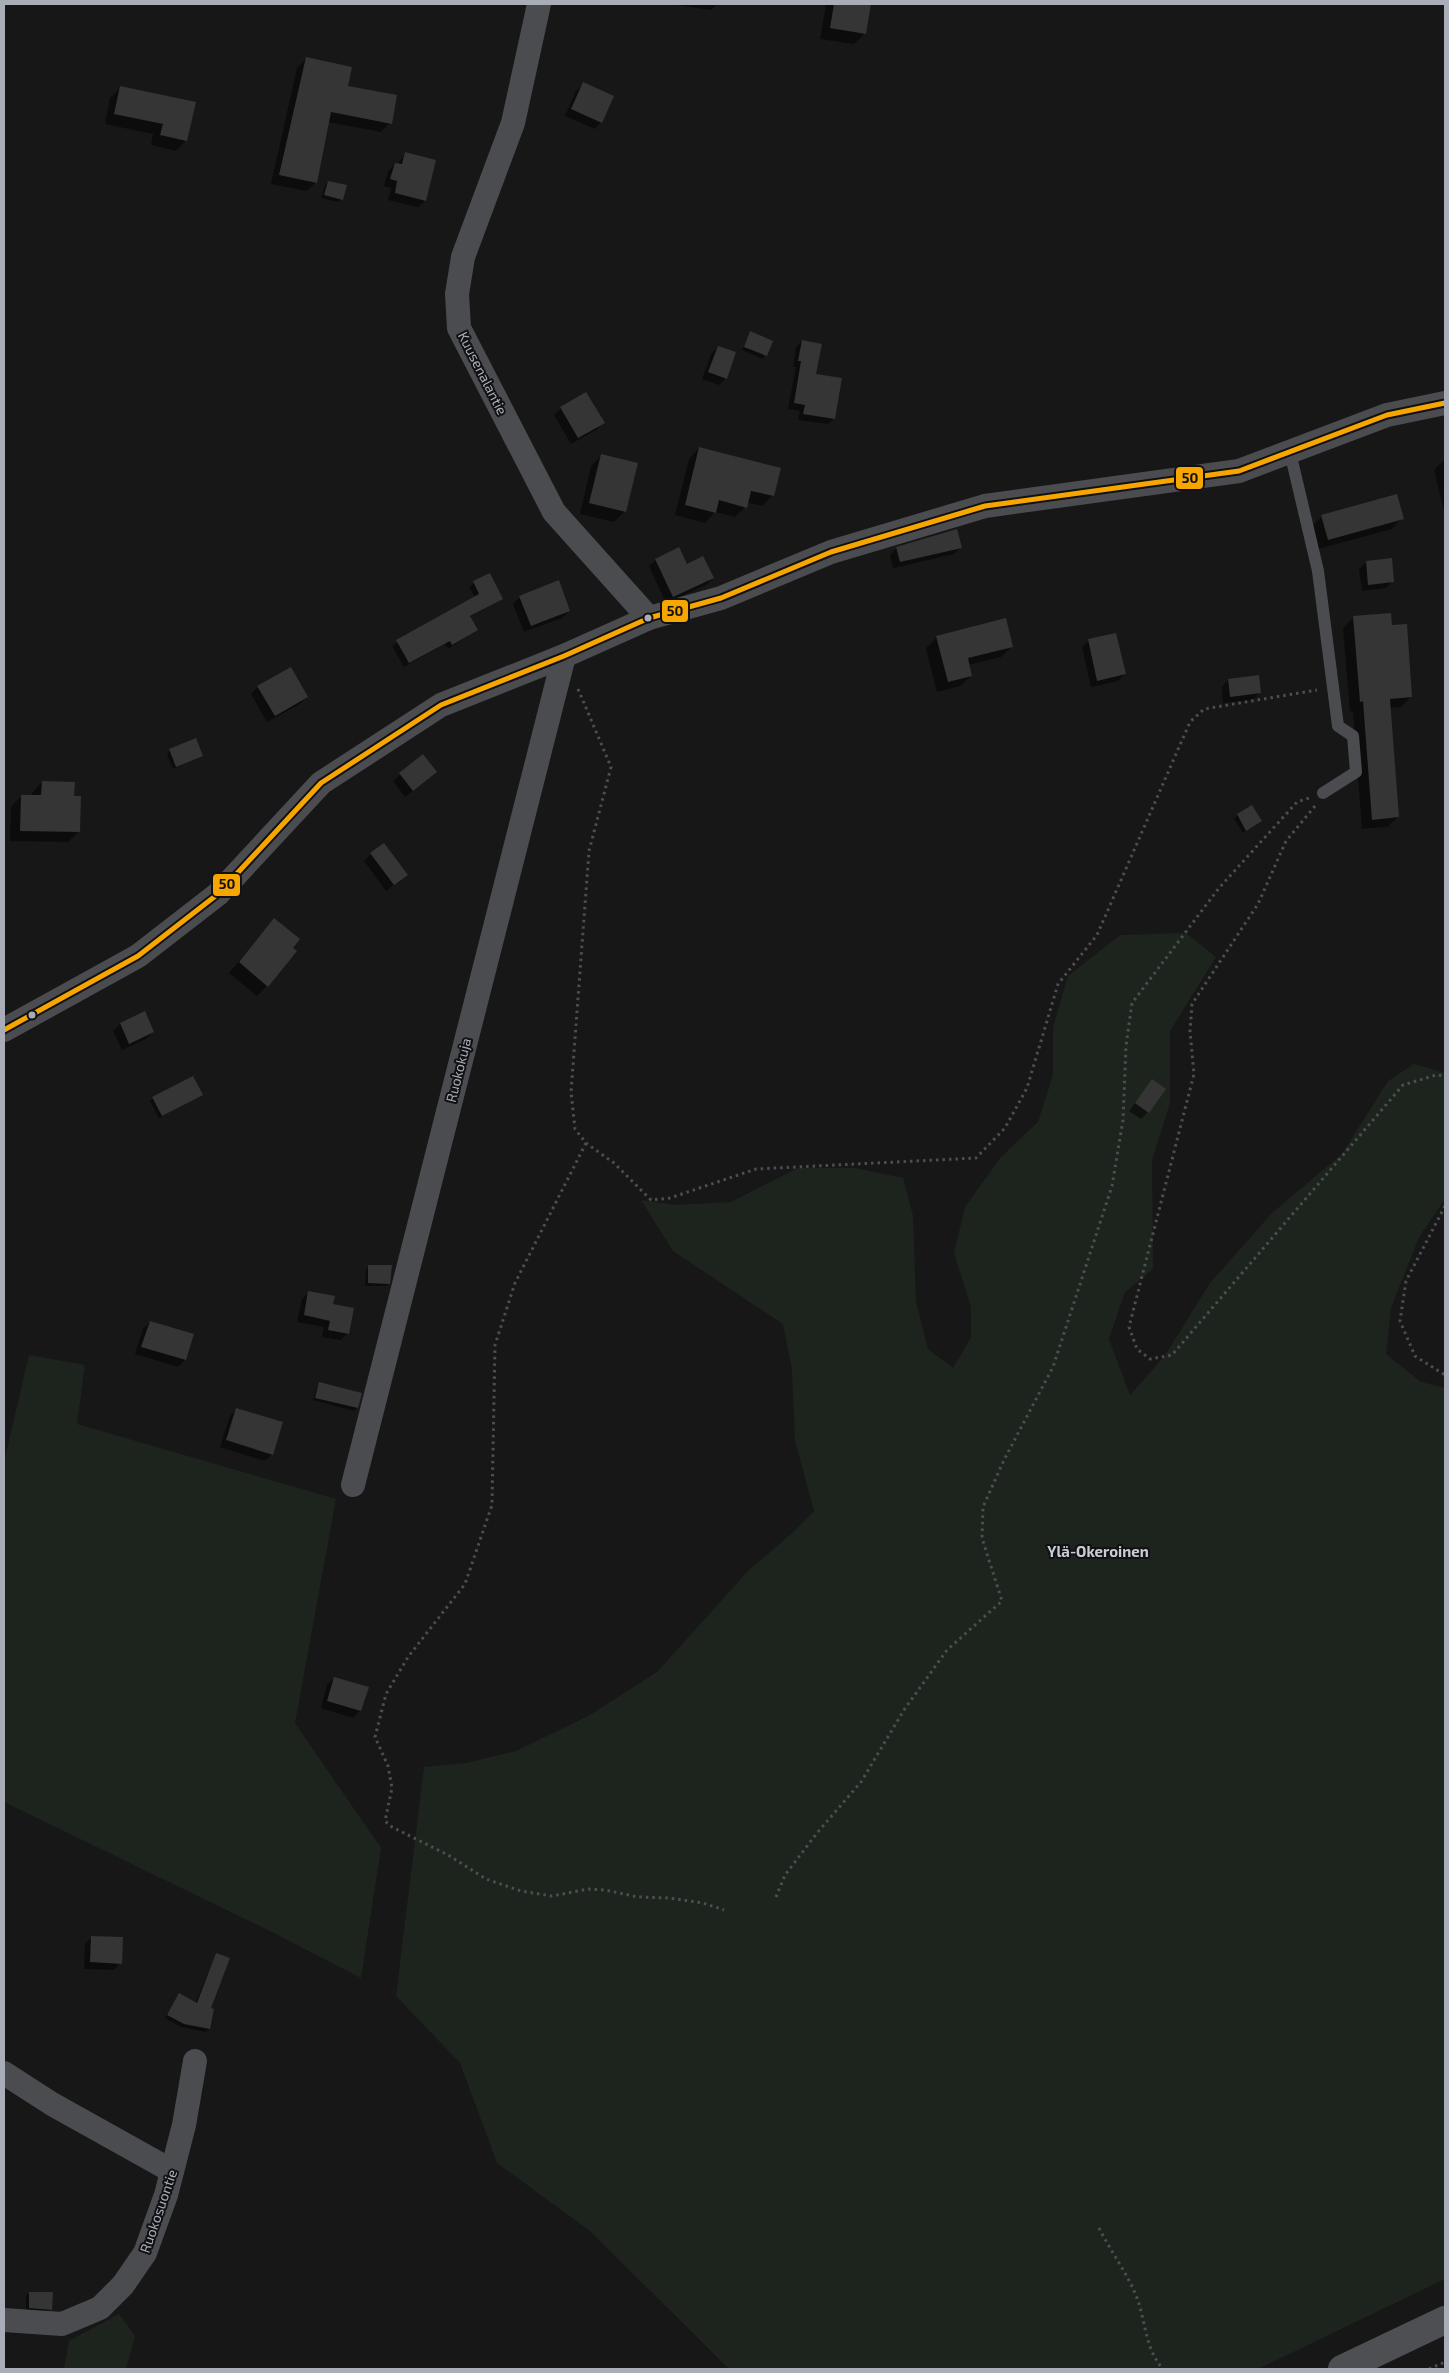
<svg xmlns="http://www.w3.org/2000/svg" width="1449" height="2373" viewBox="0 0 1449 2373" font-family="'Exo 2',sans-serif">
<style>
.green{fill:#1d241e}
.shadow{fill:#0007}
.building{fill:#353536}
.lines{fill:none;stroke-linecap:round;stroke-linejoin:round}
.path{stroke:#4d4e52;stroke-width:3;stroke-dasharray:2.5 4;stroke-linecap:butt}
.lane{stroke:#4b4c50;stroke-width:12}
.street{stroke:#4b4c50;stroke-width:24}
.primary{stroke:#4d4f52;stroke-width:28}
.bus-1-casing{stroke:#111113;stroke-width:9}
.bus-1{stroke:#f7a600;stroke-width:5}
.bus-dot{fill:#a8adb8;stroke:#111113;stroke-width:2}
.labels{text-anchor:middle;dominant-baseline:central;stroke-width:4;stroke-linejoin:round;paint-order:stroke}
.street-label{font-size:14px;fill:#a8adb8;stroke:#111113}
.neighbourhood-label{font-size:15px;font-weight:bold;fill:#c9ccd4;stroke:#111113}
.line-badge{stroke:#111113;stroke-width:2}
.pale-badge-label{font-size:14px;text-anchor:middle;font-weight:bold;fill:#111}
</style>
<rect width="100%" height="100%" fill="#171717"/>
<g class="green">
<polygon points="1186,933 1216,957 1170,1031 1170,1103 1152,1160 1153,1269 1125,1292 1109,1339 1130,1395 1164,1357 1210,1283 1272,1213 1342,1154 1388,1081 1414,1064 1445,1073 1445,1199 1419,1237 1391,1308 1386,1354 1421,1382 1445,1388 1445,2279 1258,2369 729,2369 590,2231 497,2163 460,2063 396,1996 424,1767 466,1763 516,1751 590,1715 657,1672 748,1571 792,1533 814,1511 795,1440 792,1370 783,1324 673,1251 641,1200 677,1205 731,1202 798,1168 855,1168 903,1178 913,1216 916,1302 928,1349 953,1368 971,1338 971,1307 954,1253 965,1207 1001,1157 1038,1122 1053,1075 1053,1027 1068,976 1120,935"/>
<polygon points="29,1355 85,1365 77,1424 336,1499 295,1723 381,1848 361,1978 272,1932 4,1802 4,1462"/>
<polygon points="119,2314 135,2336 126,2369 64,2369 69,2341"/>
</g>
<g class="shadow">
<polygon points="670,4 718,4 711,10"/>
<polygon points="826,4 870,4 864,34 854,44 820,39"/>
<polygon points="306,59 347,87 390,123 381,132 328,122 316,182 307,191 271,184 297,68"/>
<polygon points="583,84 601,122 595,129 565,116 576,91"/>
<polygon points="121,87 186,140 176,151 151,145 153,134 105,124 110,98"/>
<polygon points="405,154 425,201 418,207 388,200 391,188 384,186 388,171 395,164 397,165"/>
<polygon points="328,182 341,199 338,202 321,198 325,185"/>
<polygon points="751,333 771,341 763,359 742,350"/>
<polygon points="802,341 834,418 828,424 798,420 800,411 788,409 796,367 793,367 796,347"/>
<polygon points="718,347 726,378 719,385 702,379 711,354"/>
<polygon points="561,408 603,423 596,430 571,444 554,415"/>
<polygon points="699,448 779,469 772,496 762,506 746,502 745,507 735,517 715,512 705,523 675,515 689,459"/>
<polygon points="601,456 625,511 614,522 580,514 591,466"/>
<polygon points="1445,459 1445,514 1434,470"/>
<polygon points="1322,516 1402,518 1392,529 1318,549 1312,527"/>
<polygon points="961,547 954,554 893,568 890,555 897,548"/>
<polygon points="656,560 686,565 713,578 706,585 666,603 649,566"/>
<polygon points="1366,562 1393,581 1386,588 1362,591 1359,569"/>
<polygon points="489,574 502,599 470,617 477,630 448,649 445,644 404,667 392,646 475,597 469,587"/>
<polygon points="520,597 569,611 562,618 524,632 513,604"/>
<polygon points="1354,617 1411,696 1401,707 1389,708 1398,817 1387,827 1362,829 1353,711 1350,712 1343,628"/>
<polygon points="937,637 1012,646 1001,657 968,665 971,676 960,686 937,692 926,648"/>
<polygon points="1088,641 1125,674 1118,681 1091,687 1082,647"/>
<polygon points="1228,680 1259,693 1253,700 1223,703 1222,687"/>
<polygon points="258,687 307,697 300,704 267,722 251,694"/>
<polygon points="170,751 201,756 173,769 167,754"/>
<polygon points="423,755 429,778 405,797 393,781"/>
<polygon points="42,782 79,831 68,842 10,841 11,807 21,796 32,796 32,793"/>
<polygon points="1252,807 1260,821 1243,833 1234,818"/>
<polygon points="371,854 406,875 386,891 364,861"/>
<polygon points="274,920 267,986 257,996 229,973"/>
<polygon points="144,1013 153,1032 146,1039 122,1050 113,1031 120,1024"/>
<polygon points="1152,1081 1148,1112 1141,1119 1129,1111"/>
<polygon points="201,1095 159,1118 150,1101 153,1098"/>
<polygon points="369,1266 389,1283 386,1286 365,1286 366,1269"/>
<polygon points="309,1292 331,1305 347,1334 341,1340 322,1337 324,1327 297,1322 302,1299"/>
<polygon points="150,1322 193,1335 185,1360 178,1367 135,1354 143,1329"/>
<polygon points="320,1384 357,1408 354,1411 313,1400 317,1387"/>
<polygon points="237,1409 272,1454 265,1461 220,1447 230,1416"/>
<polygon points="334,1678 360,1711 353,1718 321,1708 327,1685"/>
<polygon points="92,1937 120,1963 114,1970 84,1969 85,1944"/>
<polygon points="216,1954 209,2029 206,2032 181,2027 165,2018 179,1995 195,2004"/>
<polygon points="29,2293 51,2309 48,2312 26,2311 26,2296"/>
</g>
<g class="building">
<polygon points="834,4 871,4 866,34 830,28"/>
<polygon points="306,57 352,67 348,86 397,95 392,124 331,112 317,183 279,175"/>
<polygon points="583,82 614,96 602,123 571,109"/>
<polygon points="120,86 196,102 187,141 160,135 163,124 114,114"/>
<polygon points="405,152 436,160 426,201 395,193 397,181 390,179 395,163 402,164"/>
<polygon points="328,181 347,185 343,200 324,195"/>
<polygon points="750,331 773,341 767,356 744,347"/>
<polygon points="802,340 822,344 816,374 842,378 835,419 803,414 805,405 794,403 801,361 798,361"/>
<polygon points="718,346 736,352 727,379 708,372"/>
<polygon points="586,392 605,423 578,438 560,407"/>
<polygon points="699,447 781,468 774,496 751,491 747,508 719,500 716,513 685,505"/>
<polygon points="601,454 638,463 626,512 589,503"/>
<polygon points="1397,494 1404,519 1328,540 1321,515"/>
<polygon points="957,529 962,548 900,562 896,547"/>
<polygon points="679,547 687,564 703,556 714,578 673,597 655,559"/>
<polygon points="1392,558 1394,582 1368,585 1366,561"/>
<polygon points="490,573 503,599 470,616 478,630 452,645 450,641 409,663 396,640 479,594 473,581"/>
<polygon points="559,580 570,611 531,626 519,596"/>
<polygon points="1391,613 1392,625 1407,624 1412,697 1390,699 1399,817 1372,820 1363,701 1360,702 1353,616"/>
<polygon points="1006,618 1013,647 968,658 972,676 948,682 936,636"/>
<polygon points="1116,633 1126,674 1097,681 1088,639"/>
<polygon points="291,667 308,697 275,716 257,686"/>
<polygon points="1259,675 1261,693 1230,697 1228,679"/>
<polygon points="196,738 203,756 176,767 169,749"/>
<polygon points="423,754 437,772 413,791 399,773"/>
<polygon points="42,781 75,782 74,796 81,796 80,832 20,831 21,795 41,795"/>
<polygon points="1252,805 1262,821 1246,831 1237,814"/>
<polygon points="384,843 408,875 394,885 370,853"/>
<polygon points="274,918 300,939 293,948 297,951 268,987 239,962"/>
<polygon points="145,1011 154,1032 129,1044 120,1023"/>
<polygon points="193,1076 203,1095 162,1116 152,1097"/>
<polygon points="1152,1079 1166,1089 1149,1113 1135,1103"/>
<polygon points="368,1265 392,1265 390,1284 368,1283"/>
<polygon points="308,1291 335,1296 333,1304 354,1308 349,1334 328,1330 330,1321 304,1315"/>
<polygon points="150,1321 194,1334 186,1360 141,1347"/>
<polygon points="319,1382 362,1393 358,1408 315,1398"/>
<polygon points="236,1408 283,1422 273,1455 226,1440"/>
<polygon points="334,1677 369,1687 361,1711 327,1701"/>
<polygon points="91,1936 123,1937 122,1964 90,1962"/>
<polygon points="216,1953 230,1958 211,2008 214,2009 210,2029 184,2024 167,2015 179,1993 197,2003"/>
<polygon points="29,2292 53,2292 52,2310 29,2308"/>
</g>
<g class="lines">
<g class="path">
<polyline points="578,689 611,767 589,851 571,1092 575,1129 586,1143 614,1163 651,1200 670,1198 756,1169 976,1158 1005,1128 1027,1088 1058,984 1097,935 1190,722 1204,709 1317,690"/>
<polyline points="1315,806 1286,841 1258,904 1192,1004 1190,1031 1194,1074 1129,1327 1137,1349 1150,1359 1172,1355 1403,1085 1436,1075 1445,1076"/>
<polyline points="586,1143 515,1283 495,1345 492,1505 465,1584 408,1657 386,1694 375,1737 388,1766 392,1788 385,1821 392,1827 448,1855 486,1879 521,1891 552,1896 588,1889 605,1890 638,1897 669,1898 703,1903 724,1910"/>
<polyline points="1445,1206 1406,1281 1400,1321 1415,1356 1445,1375"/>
<polyline points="776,1897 785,1875 817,1833 861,1782 904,1710 947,1650 1002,1601 982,1538 983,1507 1004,1460 1053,1367 1112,1186 1123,1120 1126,1046 1132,1003 1219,888 1297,802 1309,798"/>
<path d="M1099 2228C1110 2250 1125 2270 1135 2293 1146 2318 1144 2348 1163 2369"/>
<polyline points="1429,2369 1445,2362"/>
</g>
<polyline class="lane" points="1290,452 1318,571 1338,726 1353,736 1356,772 1323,793"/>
<g class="street">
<polyline points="539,4 513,123 463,257 457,294 459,328 554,512 649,618"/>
<polyline points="4,1030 138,956 218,894 321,783 441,705 564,656 649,618 721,598 831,552 985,506 1239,471 1387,415 1445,403"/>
<polyline points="353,1485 564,656"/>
<polyline points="4,2073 52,2104 172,2171"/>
<polyline points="4,2320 62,2324 100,2308 123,2285 145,2253 166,2195 184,2125 195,2061"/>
</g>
<polyline class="primary" points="1342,2369 1445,2320"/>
<defs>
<polyline id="bus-1" points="4,1030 138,956 218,894 321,783 441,705 564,656 649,618 721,598 831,552 985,506 1239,471 1387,415 1445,403"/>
</defs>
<use href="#bus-1" class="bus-1-casing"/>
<use href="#bus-1" class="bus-1"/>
</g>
<g class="bus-dot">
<circle cx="648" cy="618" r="4.5"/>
<circle cx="32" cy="1015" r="4.5"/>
</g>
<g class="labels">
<g class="street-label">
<text transform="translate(483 373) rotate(63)">Kuusenalantie</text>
<text transform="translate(458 1070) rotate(-76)">Ruokokuja</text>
<text transform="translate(158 2211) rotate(-71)">Ruokosuontie</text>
</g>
<g class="neighbourhood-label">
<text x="1098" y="1551">Ylä-Okeroinen</text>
</g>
</g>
<g class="line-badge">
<rect x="1175" y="466" width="29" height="24" rx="5" fill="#f7a600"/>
<rect x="661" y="599" width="28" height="24" rx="5" fill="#f7a600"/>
<rect x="212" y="873" width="29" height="24" rx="5" fill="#f7a600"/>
</g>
<g class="pale-badge-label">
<text x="1190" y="483">50</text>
<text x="675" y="616">50</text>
<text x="227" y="889">50</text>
</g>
<rect width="1449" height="2373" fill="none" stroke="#a8adb8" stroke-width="10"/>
</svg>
